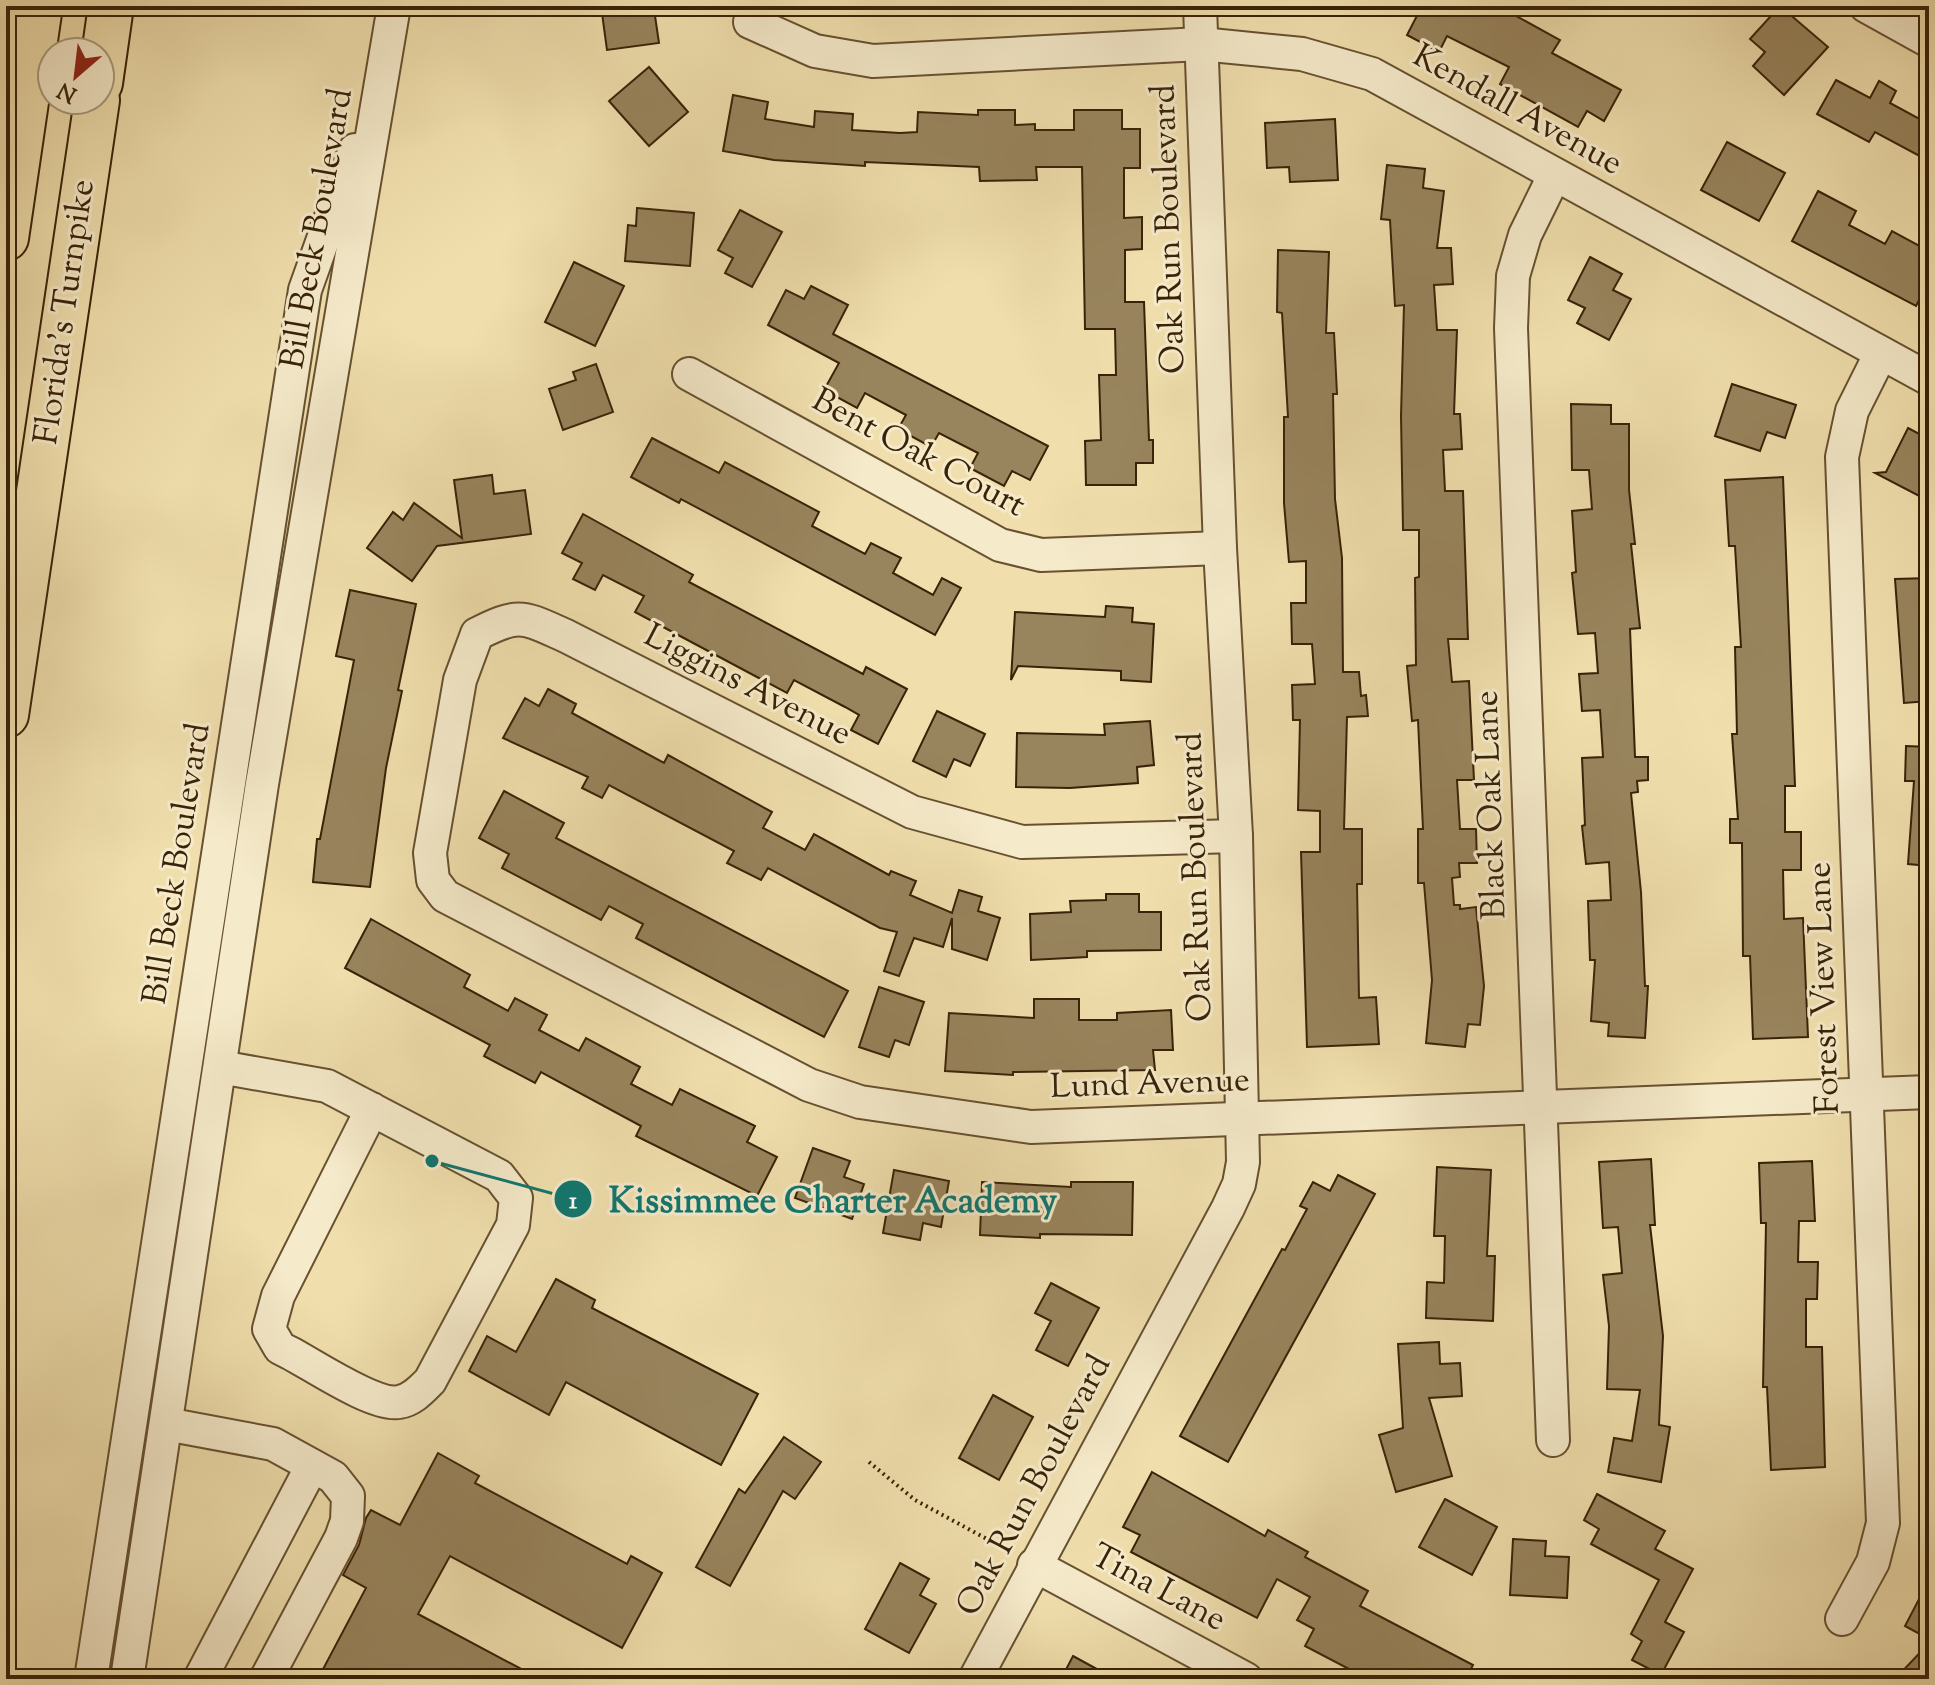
<svg xmlns="http://www.w3.org/2000/svg" width="1935" height="1685" viewBox="0 0 1935 1685" font-family="'Sorts Mill Goudy',serif">
<style>
.building{fill:#98845d;stroke:#392207;stroke-width:2}
.lines{fill:none;stroke-linecap:round;stroke-linejoin:round}
.minor-casing{stroke:#675130;stroke-width:36}
.highway-casing{stroke:#392207;stroke-width:48}
.path{stroke:#392207;stroke-width:4;stroke-dasharray:2 4;stroke-linecap:butt}
.minor{stroke:#f5eaca;stroke-width:32}
.highway{stroke:#f0dfad;stroke-width:44}
.labels{text-anchor:middle;dominant-baseline:central;stroke-width:6;stroke-linejoin:round;paint-order:stroke}
.street-label{font-size:34px;fill:#392207;stroke:#f5eaca}
.leader{fill:none;stroke:#0f766e;stroke-width:3}
.callout-dot{fill:#0f766e;stroke:#f5eaca;stroke-width:3}
.mark-label{font-size:24px;text-anchor:middle;font-weight:bold;fill:#fff}
.callout-label{font-size:36px;text-anchor:middle;font-weight:bold;fill:#0f766e;stroke:#f5eaca;stroke-width:6;stroke-linejoin:round;paint-order:stroke}
</style>
<rect width="100%" height="100%" fill="#f0dfad"/>
<filter id="stains"><feTurbulence type="fractalNoise" baseFrequency=".0025" numOctaves="4"/><feColorMatrix values="0 0 0 0 .2 0 0 0 0 .09 0 0 0 0 .02 0 0 0 .5 -.17"/></filter>
<radialGradient id="worn" r=".72"><stop offset=".6" stop-color="#630" stop-opacity="0"/><stop offset="1" stop-color="#630" stop-opacity=".3"/></radialGradient>
<g class="building">
<polygon points="601,6 635,6 636,11 654,9 659,43 607,50"/>
<polygon points="1422,6 1498,6 1560,40 1552,53 1621,90 1604,121 1587,111 1578,127 1500,84 1509,67 1447,36 1439,52 1407,35"/>
<polygon points="1780,6 1828,47 1784,95 1753,66 1765,52 1750,39"/>
<polygon points="649,67 688,112 649,146 609,101"/>
<polygon points="1836,80 1870,98 1879,81 1896,91 1890,103 1929,124 1929,161 1875,132 1869,142 1817,114"/>
<polygon points="733,95 768,102 765,119 814,127 815,111 853,114 852,130 900,133 917,132 918,112 978,115 978,110 1015,110 1015,125 1035,124 1035,130 1074,130 1074,110 1122,110 1122,129 1140,129 1140,168 1124,168 1124,218 1142,217 1142,249 1125,250 1125,302 1144,302 1149,440 1153,440 1153,463 1136,463 1136,485 1086,485 1085,441 1101,440 1099,375 1116,375 1115,329 1085,329 1082,167 1036,167 1037,180 980,181 979,167 865,162 865,166 774,160 723,151"/>
<polygon points="1335,119 1338,180 1290,182 1289,167 1267,168 1265,123"/>
<polygon points="1727,142 1785,173 1759,221 1701,190"/>
<polygon points="1387,165 1425,169 1423,188 1444,191 1437,248 1451,248 1453,284 1434,285 1437,330 1457,330 1454,414 1460,414 1462,449 1443,450 1445,491 1463,491 1468,639 1448,639 1452,682 1469,681 1474,780 1457,780 1460,829 1476,829 1477,863 1459,863 1460,877 1452,878 1454,905 1460,905 1460,909 1476,907 1484,986 1480,1025 1468,1024 1465,1047 1426,1043 1432,980 1424,883 1418,883 1418,829 1423,829 1418,720 1412,721 1407,666 1416,665 1415,578 1419,577 1419,530 1403,530 1401,416 1404,305 1395,306 1390,220 1381,219"/>
<polygon points="1818,191 1856,211 1849,225 1885,244 1892,231 1929,251 1929,281 1916,306 1792,241"/>
<polygon points="637,208 694,213 690,266 625,261 628,225 636,226"/>
<polygon points="740,210 782,232 752,287 725,273 733,258 718,250"/>
<polygon points="1278,250 1329,252 1326,333 1334,333 1337,394 1333,394 1335,499 1342,558 1343,672 1359,672 1361,696 1366,695 1368,716 1347,717 1344,829 1362,829 1362,884 1357,884 1359,998 1376,997 1379,1044 1307,1047 1301,852 1320,852 1320,811 1298,810 1300,720 1293,720 1292,685 1315,684 1312,644 1292,644 1291,603 1306,603 1306,561 1289,562 1284,503 1284,417 1288,417 1282,313 1277,312"/>
<polygon points="1590,257 1622,274 1613,290 1631,299 1609,340 1577,323 1585,308 1568,300"/>
<polygon points="574,262 624,286 595,346 545,322"/>
<polygon points="811,286 848,305 833,334 1048,446 1030,480 1012,471 1004,486 970,468 978,453 939,433 931,447 898,429 906,415 865,393 857,408 824,390 839,363 768,325 786,290 804,299"/>
<polygon points="596,364 613,412 563,430 549,389 576,380 573,372"/>
<polygon points="1732,384 1796,405 1785,438 1767,432 1760,451 1715,436"/>
<polygon points="1571,404 1611,405 1611,424 1629,424 1629,490 1635,544 1631,544 1640,628 1630,629 1635,757 1648,757 1648,780 1637,781 1638,792 1631,793 1641,892 1645,986 1648,986 1645,1038 1608,1036 1609,1023 1591,1021 1595,960 1590,960 1588,901 1611,900 1609,862 1586,864 1582,826 1585,825 1582,758 1603,757 1600,710 1582,711 1579,674 1598,673 1595,633 1578,634 1572,573 1576,572 1572,511 1592,509 1589,470 1572,470"/>
<polygon points="1908,428 1929,439 1929,501 1875,473 1886,472"/>
<polygon points="652,438 719,473 725,462 819,512 812,526 865,554 871,543 901,558 893,573 933,595 942,578 961,588 935,635 681,499 679,503 631,477"/>
<polygon points="492,475 494,494 525,490 531,534 437,546 412,581 367,548 393,512 403,520 414,503 462,538 454,480"/>
<polygon points="1783,477 1795,786 1785,786 1785,832 1801,832 1801,870 1783,870 1784,919 1803,918 1808,1037 1753,1039 1750,956 1743,956 1742,843 1730,843 1730,819 1738,819 1732,734 1737,734 1735,647 1741,647 1735,546 1729,546 1725,480"/>
<polygon points="583,514 693,575 689,582 863,674 866,667 907,689 878,744 851,730 859,715 845,707 794,680 787,693 635,612 644,596 603,575 595,590 573,579 582,563 562,553"/>
<polygon points="1929,578 1929,701 1904,703 1895,579"/>
<polygon points="350,590 416,604 398,690 402,691 386,768 370,887 313,882 317,839 320,839 354,660 336,656"/>
<polygon points="1106,606 1133,608 1132,622 1154,624 1151,682 1121,680 1121,671 1018,666 1011,680 1015,612 1105,617"/>
<polygon points="548,689 576,704 572,713 664,763 668,755 772,812 763,828 805,850 814,834 889,875 891,871 916,881 910,895 952,913 959,890 982,897 978,911 1000,918 987,960 952,949 952,918 943,947 914,938 899,976 884,971 897,932 880,928 768,868 761,880 727,863 734,851 609,785 602,798 582,788 588,777 503,738 525,698 539,706"/>
<polygon points="937,711 985,734 970,766 954,759 946,777 913,761"/>
<polygon points="1150,721 1154,765 1137,767 1138,783 1070,788 1016,787 1017,733 1105,735 1104,724"/>
<polygon points="1906,746 1929,747 1929,866 1908,864 1914,781 1905,781"/>
<polygon points="504,791 564,823 556,838 848,991 824,1037 636,938 643,924 609,906 601,920 502,868 509,854 479,838"/>
<polygon points="1106,894 1139,894 1139,912 1161,912 1161,950 1087,951 1087,957 1031,960 1030,914 1071,912 1070,901 1106,900"/>
<polygon points="371,919 470,975 464,987 508,1011 515,998 547,1015 539,1030 579,1051 586,1038 640,1067 631,1084 672,1105 680,1089 755,1126 747,1142 777,1157 757,1196 636,1136 641,1126 541,1072 535,1083 484,1056 490,1045 345,968"/>
<polygon points="879,987 924,1002 909,1045 895,1040 889,1057 859,1047"/>
<polygon points="1034,999 1079,999 1079,1020 1117,1020 1117,1013 1171,1010 1173,1050 1153,1050 1155,1070 1013,1072 1013,1075 945,1071 949,1013 1034,1018"/>
<polygon points="813,1148 850,1161 844,1177 864,1184 852,1219 795,1198"/>
<polygon points="1651,1159 1655,1225 1650,1225 1663,1336 1659,1425 1670,1427 1661,1482 1608,1472 1614,1438 1632,1441 1640,1390 1607,1389 1609,1326 1603,1275 1622,1273 1618,1227 1603,1228 1599,1162"/>
<polygon points="1812,1161 1815,1221 1799,1221 1798,1262 1818,1262 1817,1299 1806,1299 1806,1347 1822,1347 1825,1467 1771,1470 1767,1387 1763,1387 1766,1223 1761,1223 1759,1163"/>
<polygon points="1437,1167 1491,1170 1487,1256 1495,1256 1493,1321 1426,1318 1427,1282 1444,1283 1445,1236 1434,1236"/>
<polygon points="894,1170 949,1181 941,1227 923,1223 920,1240 883,1233"/>
<polygon points="1338,1175 1375,1194 1228,1462 1180,1436 1282,1249 1285,1250 1307,1209 1300,1206 1313,1182 1330,1191"/>
<polygon points="982,1182 1071,1187 1071,1182 1133,1182 1132,1235 1040,1234 1040,1238 980,1235"/>
<polygon points="556,1279 595,1300 592,1308 758,1394 721,1465 566,1382 549,1415 469,1371 487,1336 516,1352"/>
<polygon points="1051,1283 1099,1308 1068,1366 1036,1350 1051,1321 1035,1313"/>
<polygon points="1439,1342 1440,1364 1460,1363 1462,1396 1429,1398 1452,1476 1396,1492 1379,1435 1403,1428 1398,1344"/>
<polygon points="993,1395 1033,1417 999,1480 959,1458"/>
<polygon points="784,1437 821,1462 795,1499 783,1491 730,1586 696,1567 739,1489 745,1493"/>
<polygon points="438,1453 479,1476 475,1483 627,1564 631,1556 662,1573 622,1648 450,1556 418,1614 540,1679 336,1679 322,1671 366,1588 343,1575 359,1545 366,1518 371,1510 400,1525"/>
<polygon points="1152,1472 1265,1536 1268,1530 1308,1552 1305,1557 1368,1591 1360,1606 1473,1665 1466,1679 1368,1679 1305,1646 1314,1629 1297,1620 1310,1597 1277,1579 1257,1618 1131,1552 1140,1535 1123,1527"/>
<polygon points="1597,1494 1665,1531 1655,1549 1693,1569 1665,1622 1684,1632 1661,1675 1632,1660 1642,1641 1631,1634 1659,1580 1591,1544 1599,1529 1584,1520"/>
<polygon points="1445,1499 1497,1527 1472,1575 1419,1547"/>
<polygon points="1513,1539 1546,1541 1545,1556 1569,1557 1567,1598 1510,1595"/>
<polygon points="900,1563 929,1579 920,1595 936,1604 909,1653 865,1629"/>
<polygon points="1929,1580 1929,1639 1905,1626"/>
<polygon points="1929,1643 1929,1679 1895,1679"/>
<polygon points="1073,1656 1115,1679 1061,1679"/>
</g>
<g class="lines">
<defs>
<g id="minor">
<polyline points="1866,6 1929,41"/>
<polyline points="750,22 815,51 873,61 1201,44 1302,54 1372,74 1929,379"/>
<polyline points="689,374 1000,545 1041,555 1220,548"/>
<path d="M1236 836 1022 842 912 812 566 636C523 617 520 612 477 634L460 680 430 853 433 880 445 896 809 1085 860 1102 1031 1127 1929 1092"/>
<path d="M220 1067 327 1086 499 1176 516 1198 513 1225 430 1381C421 1390 412 1400 399 1402 375 1407 313 1365 290 1353L280 1348 269 1329 278 1296 372 1109"/>
<polyline points="166,1424 273,1444 333,1477 348,1496 347,1521 341,1538 266,1679"/>
<polyline points="1553,1440 1511,328 1513,276 1525,235 1554,176"/>
<polyline points="1034,1565 1246,1679"/>
<polyline points="1842,1619 1873,1562 1883,1523 1842,457 1852,411 1881,353"/>
<polyline points="91,1679 305,290 355,150"/>
<polyline points="127,1679 262,784 394,6"/>
<polyline points="200,1679 312,1466"/>
<polyline points="975,1679 1228,1208 1239,1184 1243,1162 1236,836 1220,548 1200,6"/>
</g>
<g id="highway">
<polyline points="100,83 111,6"/>
<polyline points="6,238 40,6"/>
<polyline points="6,715 97,100"/>
</g>
</defs>
<use href="#minor" class="minor-casing"/>
<use href="#highway" class="highway-casing"/>
<polyline class="path" points="869,1462 915,1500 1009,1551"/>
<use href="#minor" class="minor"/>
<use href="#highway" class="highway"/>
</g>
<g class="labels">
<g class="street-label">
<text transform="translate(1517 111) rotate(29)">Kendall Avenue</text>
<text transform="translate(318 229) rotate(-80)">Bill Beck Boulevard</text>
<text transform="translate(1170 229) rotate(-92)">Oak Run Boulevard</text>
<text transform="translate(66 312) rotate(-82)">Florida's Turnpike</text>
<text transform="translate(918 454) rotate(28)">Bent Oak Court</text>
<text transform="translate(747 686) rotate(27)">Liggins Avenue</text>
<text transform="translate(1492 805) rotate(-92)">Black Oak Lane</text>
<text transform="translate(178 864) rotate(-81)">Bill Beck Boulevard</text>
<text transform="translate(1197 877) rotate(-92)">Oak Run Boulevard</text>
<text transform="translate(1825 988) rotate(-92)">Forest View Lane</text>
<text transform="translate(1150 1085) rotate(-2)">Lund Avenue</text>
<text transform="translate(1035 1486) rotate(-62)">Oak Run Boulevard</text>
<text transform="translate(1158 1589) rotate(28)">Tina Lane</text>
</g>
</g>
<path class="leader" d="M432 1161L573 1199"/>
<g class="callout-dot">
<circle cx="432" cy="1161" r="8"/>
<circle cx="573" cy="1199" r="20"/>
</g>
<g class="mark-label">
<text x="573" y="1208">1</text>
</g>
<g class="callout-label">
<text x="833" y="1212">Kissimmee Charter Academy</text>
</g>
<rect width="1935" height="1685" fill="none" stroke="#f0dfad" stroke-width="32"/>
<rect x="8" y="8" width="1919" height="1669" fill="none" stroke="#392207" stroke-width="4"/>
<rect x="16" y="16" width="1903" height="1653" fill="none" stroke="#392207" stroke-width="2"/>
<g transform="translate(76 76) rotate(208)"><circle r="38" fill="#f5eaca" stroke="#aa9a7c" stroke-width="2"/>
<path d="M0-6L14 30L0 20L-14 30Z" fill="#8f2418"/>
<text y="-12" font-size="22" font-weight="bold" text-anchor="middle" fill="#392207">N</text>
</g>
<rect width="100%" height="100%" filter="url(#stains)"/>
<rect width="100%" height="100%" fill="url(#worn)"/>
</svg>
